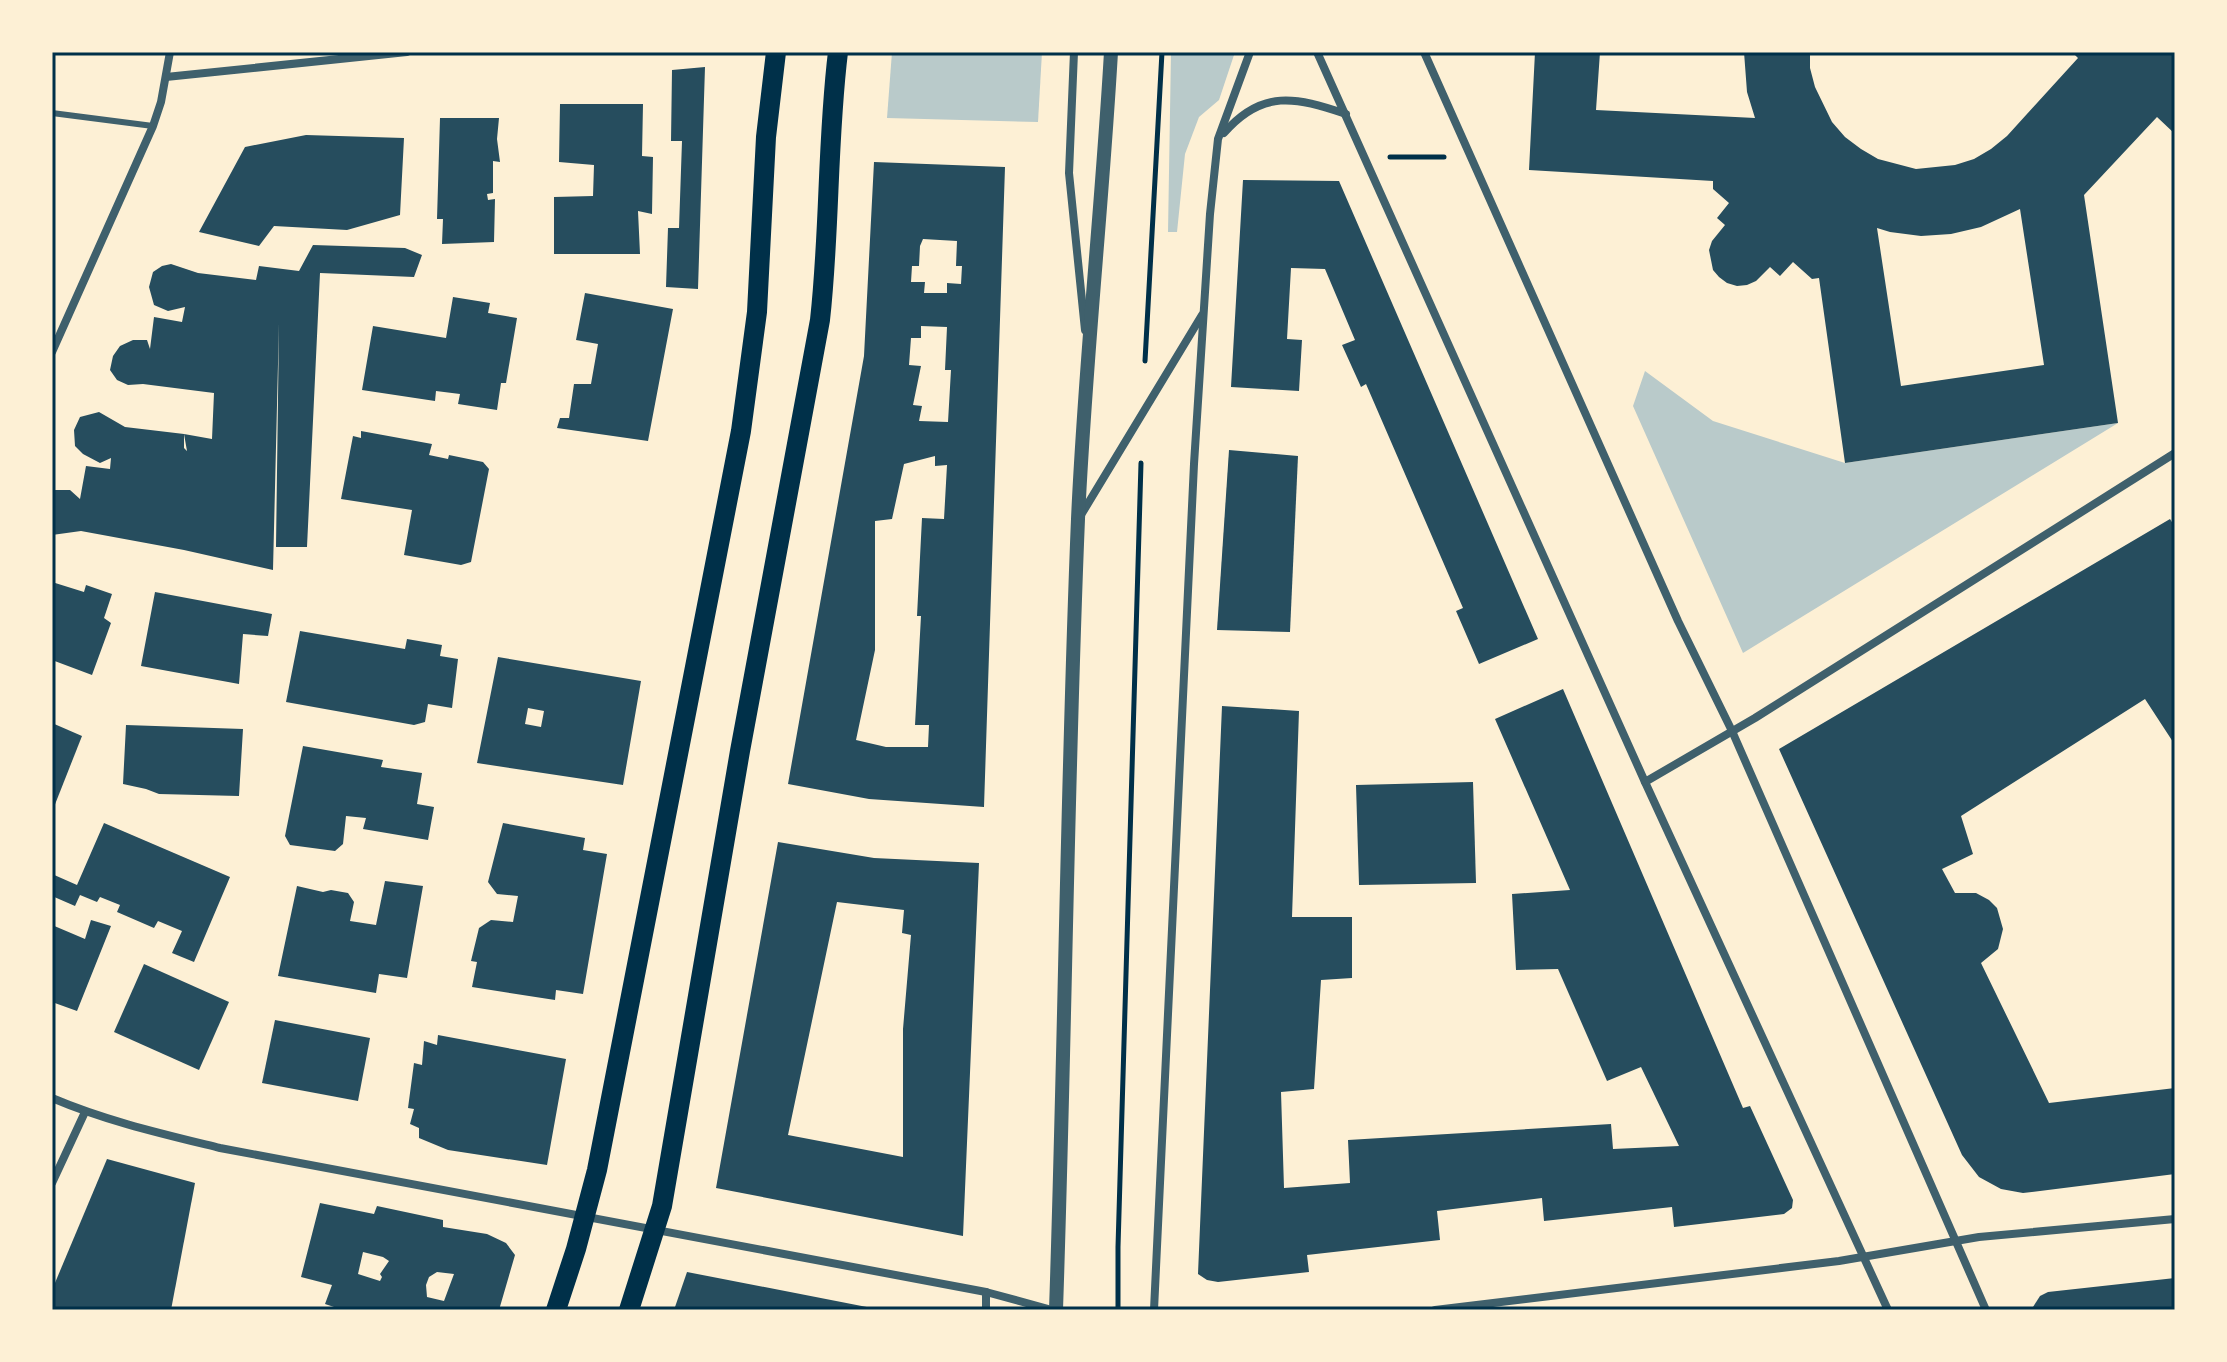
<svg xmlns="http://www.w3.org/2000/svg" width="2227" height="1362" viewBox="0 0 2227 1362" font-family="Merriweather,serif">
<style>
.green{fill:#b9caca}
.building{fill:#264d5e;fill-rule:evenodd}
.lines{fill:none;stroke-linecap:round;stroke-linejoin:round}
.path{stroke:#003049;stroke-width:5}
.service{stroke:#3f606c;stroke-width:6}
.minor{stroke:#3f606c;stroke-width:8}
.tertiary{stroke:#3f606c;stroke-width:14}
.primary{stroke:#003049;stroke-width:20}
.neatline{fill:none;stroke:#003049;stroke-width:3}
</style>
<rect width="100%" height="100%" fill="#fdf0d5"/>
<g class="green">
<polygon points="892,52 1042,52 1038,122 887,118"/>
<polygon points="1171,52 1235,52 1219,100 1199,117 1185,154 1177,232 1168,232"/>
<polygon points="1645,371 1713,421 1845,463 2118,423 1743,653 1633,406"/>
</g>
<g class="building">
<path d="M1535 52H1600L1596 110 1755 118 1747 92 1744 52H1810V68L1815 87 1832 122 1845 137 1861 149 1878 159 1916 169 1955 165 1974 159 1991 149 2007 136 2078 58 2072 52H2175V134L2157 117 2084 195 2118 423 1845 463 1819 278 1812 279 1793 262 1780 276 1770 267 1756 281 1747 285 1737 286 1727 283 1719 277 1713 270 1709 250 1712 241 1725 225 1717 218 1729 203 1713 189V181L1529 170ZM2020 209 2044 365 1901 386 1877 228 1890 232 1921 236 1951 234 1981 227Z"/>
<polygon points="705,67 698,289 666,287 668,228 679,228 682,141 671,141 672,70"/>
<polygon points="560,104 643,104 642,156 653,157 652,214 638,211 640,254 554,254 554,197 593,196 594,165 559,162"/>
<polygon points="440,118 499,118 497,139 500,162 493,161 493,193 487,194 488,200 495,199 494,242 442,244 443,219 437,219"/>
<polygon points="306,135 404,138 400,215 347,230 274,226 259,246 199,232 245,147"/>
<path d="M874 162 1005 167 984 807 869 799 788 784 864 356ZM923 239 957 241 956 266H962L961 284 947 283V293H924L925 282H911L912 266H919L920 246ZM921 326 947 327 945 370H951L948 422 919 421 922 406 913 405 921 366 909 365 911 338H921ZM935 456V466L947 465 944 519 922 518 917 616H921L915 725H929L928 747H886L856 740 875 650V521L892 519 904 464Z"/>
<polygon points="1243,180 1339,181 1538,639 1479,664 1456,611 1463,608 1366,384 1361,387 1342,345 1355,340 1325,269 1291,268 1287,339 1302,340 1299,391 1231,387"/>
<polygon points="313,245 405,248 422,255 414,277 320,273 307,547 276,547 279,323 273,570 184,550 81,531 52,535 52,492 55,490 70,490 80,499 86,466 110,469 111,458 100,463 83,454 75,446 74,430 80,417 99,412 125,427 184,434 184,448 187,451 184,434 212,439 214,393 143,384 128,385 117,380 110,370 113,356 120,346 133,340 147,340 150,349 154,317 182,322 185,307 168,311 154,305 149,287 153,272 162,266 171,264 198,273 256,280 259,266 299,271"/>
<polygon points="585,293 673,309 648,441 557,428 560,418 569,418 574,384 591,384 598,344 576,340"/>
<polygon points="453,297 490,303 488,313 517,318 506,383 501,383 497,410 458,404 460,394 436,391 435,401 362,390 373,326 446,338"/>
<polygon points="361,431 432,444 429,455 448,459 449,455 483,462 489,469 471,562 461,565 404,555 412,510 341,499 353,436 361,438"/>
<polygon points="1229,450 1298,456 1290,632 1217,630"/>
<polygon points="2170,519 2175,527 2175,745 2145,699 1961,816 1973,854 1942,869 1955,893 1976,893 1989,900 1997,908 2003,929 1998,949 1981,963 2049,1103 2175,1088 2175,1174 2023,1193 2001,1189 1979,1177 1962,1155 1779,749"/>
<polygon points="52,582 84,592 86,585 112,594 104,618 111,623 92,675 52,660"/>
<polygon points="155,592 272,614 268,636 243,634 239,684 141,666"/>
<polygon points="300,631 405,649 407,639 442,645 440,656 458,659 452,708 428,704 425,722 414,725 286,702"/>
<path d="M498 657 641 681 623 785 477 763ZM528 708 544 711 541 727 525 724Z"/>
<polygon points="1563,689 1743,1108 1750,1106 1793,1200 1792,1208 1784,1214 1674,1227 1672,1207 1544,1221 1542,1198 1437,1211 1440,1240 1307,1255 1309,1272 1218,1282 1207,1280 1198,1274 1222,706 1299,711 1292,917 1352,917 1352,978 1321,980 1314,1089 1281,1092 1284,1188 1350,1183 1348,1140 1611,1124 1613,1149 1679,1146 1641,1067 1607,1081 1558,969 1516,970 1512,894 1570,890 1495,719"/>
<polygon points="52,723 82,736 52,812"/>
<polygon points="126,725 243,729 239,796 159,794 146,789 123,784"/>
<polygon points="303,746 383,760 381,767 422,773 417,804 434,807 428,840 363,829 366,818 346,816 343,844 335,851 290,845 285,836"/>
<polygon points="1473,782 1476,883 1359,885 1356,785"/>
<polygon points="104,823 230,877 194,962 172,953 182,931 158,921 154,928 117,912 120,905 100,897 97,902 80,895 75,906 52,896 52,874 77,885"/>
<polygon points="503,823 585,838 583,850 607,854 583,994 556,990 555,1000 472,987 477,962 471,961 479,928 491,920 513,922 518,896 497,894 488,882"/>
<path d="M778 842 874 858 979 863 963 1236 716 1188ZM837 902 904 910 902 933 911 935 903 1029V1157L788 1135Z"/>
<polygon points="385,881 423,886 407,978 379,974 376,993 278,976 297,886 323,892 331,890 348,893 354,902 350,921 376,925"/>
<polygon points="91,920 111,926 77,1011 52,1002 52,925 85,939"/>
<polygon points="144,964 229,1002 199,1070 114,1032"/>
<polygon points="275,1020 370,1038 358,1101 262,1083"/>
<polygon points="438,1035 566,1059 547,1165 448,1150 419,1138 419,1128 410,1124 414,1109 408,1108 414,1063 422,1065 424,1041 437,1045"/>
<polygon points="107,1159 195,1183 171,1310 52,1310 52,1290"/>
<path d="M320 1203 374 1214 377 1206 443 1220V1227L487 1234 506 1243 515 1255 499 1310H343L325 1304 332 1285 301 1277ZM363 1252 383 1257 389 1261 380 1274 382 1277 380 1281 358 1274ZM437 1272 454 1274 444 1301 427 1297 426 1285 429 1277Z"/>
<polygon points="687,1272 877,1309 877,1310 674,1310"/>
<polygon points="2175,1278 2175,1310 2031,1310 2040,1296 2048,1292"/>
</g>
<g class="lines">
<g class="path">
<polyline points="1390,157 1444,157"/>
<polyline points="1145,361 1162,52"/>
<polyline points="1118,1310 1118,1247 1141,463"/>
<polyline points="1938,1310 1958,1310"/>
</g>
<polyline class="service" points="52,113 153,126"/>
<g class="minor">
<polyline points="1074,52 1069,173 1085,330"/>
<polyline points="1317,52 1645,782 1888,1310"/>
<polyline points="1424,52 1678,621 1732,731 1986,1310"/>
<polyline points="166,77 407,52"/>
<path d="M1224 133C1262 89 1296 97 1346 114"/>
<polyline points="52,352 153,126 161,102 170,52"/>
<polyline points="1081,515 1202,315"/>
<polyline points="1645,782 1755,718 2175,453"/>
<path d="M52 1098C106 1121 163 1134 220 1148L986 1292 1052 1310"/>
<polyline points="52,1183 85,1112"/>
<polyline points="986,1310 986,1292"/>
<polyline points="1154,1310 1194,464 1210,214 1218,139 1250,52"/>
<polyline points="1435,1310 1839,1261 1979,1237 2175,1219"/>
</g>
<path class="tertiary" d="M1056 1310C1065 1046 1067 783 1078 519 1085 363 1102 208 1111 52"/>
<g class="primary">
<polyline points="556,1310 576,1249 597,1170 741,431 757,312 766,137 776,52"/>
<path d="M629 1310 662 1206 740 751 820 320C830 231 827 141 838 52"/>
</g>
</g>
<rect width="2227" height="1362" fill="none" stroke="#fdf0d5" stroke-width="108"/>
<rect x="54" y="54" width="2119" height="1254" class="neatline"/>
</svg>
